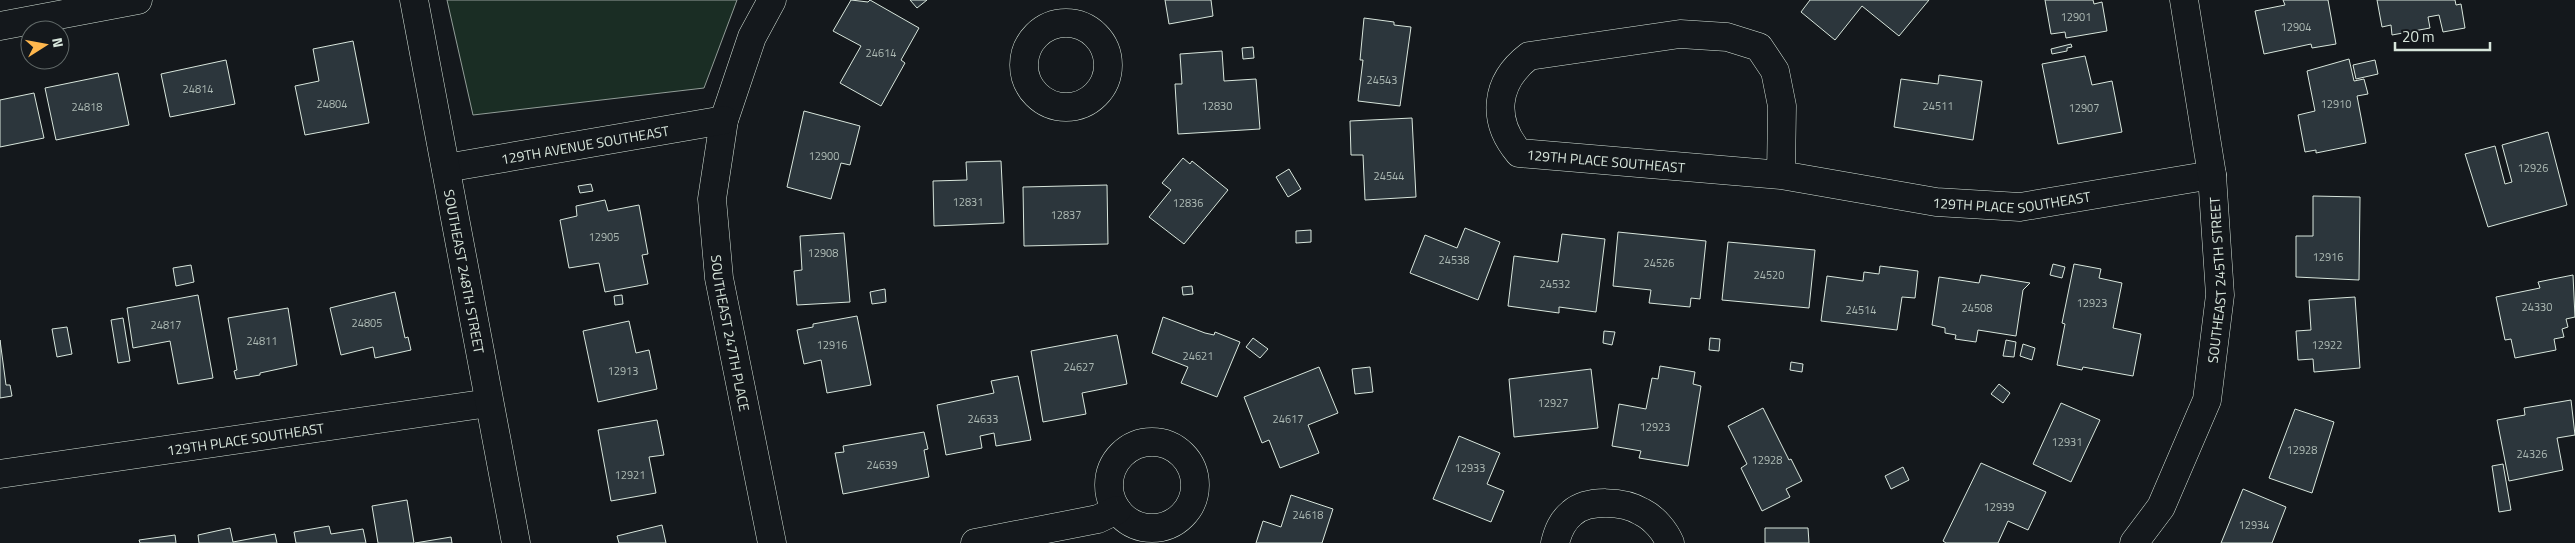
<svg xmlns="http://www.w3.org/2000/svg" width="2575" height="543" viewBox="0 0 2575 543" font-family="'Titillium Web',sans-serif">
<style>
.green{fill:#1a2d24;stroke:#939e99}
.building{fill:#2c363c;stroke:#d8e6dc}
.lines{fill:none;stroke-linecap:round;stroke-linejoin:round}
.minor-casing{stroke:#d8e6dc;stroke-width:29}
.tertiary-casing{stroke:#d8e6dc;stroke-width:29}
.minor{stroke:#14181c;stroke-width:28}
.tertiary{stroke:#14181c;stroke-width:28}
.labels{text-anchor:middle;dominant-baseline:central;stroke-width:4;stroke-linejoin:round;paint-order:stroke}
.number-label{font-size:11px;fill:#adbab4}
.street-label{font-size:14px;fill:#d8e6dc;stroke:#14181c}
</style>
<rect width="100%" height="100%" fill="#14181c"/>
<polygon class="green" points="447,0 737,0 704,88 473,115"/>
<g class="building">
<polygon points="851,0 868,2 870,0 919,28 901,60 905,63 881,106 840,83 861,46 833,31"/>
<polygon points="910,0 927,0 917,8"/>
<polygon points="1165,0 1211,0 1213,16 1169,24"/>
<polygon points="1810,0 1929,0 1899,36 1862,6 1835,40 1801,12"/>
<polygon points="2045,0 2093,0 2094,4 2102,2 2107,31 2066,38 2065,32 2051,34"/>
<polygon points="2283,0 2328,0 2336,44 2312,48 2311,44 2264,54 2255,11 2285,5"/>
<polygon points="2377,0 2455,0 2456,5 2461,4 2465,28 2443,32 2439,15 2428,17 2430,28 2392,35 2391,25 2382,27"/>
<polygon points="1364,18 1394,22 1394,25 1411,27 1400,106 1358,101 1363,60 1360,60"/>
<polygon points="353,41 369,123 305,135 295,86 319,81 313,49"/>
<polygon points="2071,44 2072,47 2067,48 2067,51 2052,54 2051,49"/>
<polygon points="1253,47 1254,58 1243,59 1242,48"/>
<polygon points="1222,51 1224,81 1256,79 1260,129 1178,134 1175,84 1182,84 1180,54"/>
<polygon points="2085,56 2092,85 2112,81 2122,132 2058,144 2042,64"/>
<polygon points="2349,59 2354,81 2364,79 2368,94 2357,96 2366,143 2316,153 2316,150 2305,152 2298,115 2315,111 2307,71"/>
<polygon points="226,60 235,104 170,117 161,74"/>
<polygon points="2375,60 2378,74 2356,79 2353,65"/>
<polygon points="118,73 129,125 56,140 45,88"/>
<polygon points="1939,75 1982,81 1973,140 1894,127 1901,79 1938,84"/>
<polygon points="34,93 44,138 0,147 0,100"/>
<polygon points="804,111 860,126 850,165 841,163 831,199 787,187"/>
<polygon points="1412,118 1416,197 1365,200 1363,155 1351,155 1350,121"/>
<polygon points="2548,132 2567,205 2488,227 2465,154 2495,146 2505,184 2512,182 2502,145"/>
<polygon points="1183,158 1190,164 1192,161 1228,190 1184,244 1149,217 1171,190 1162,183"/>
<polygon points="1001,161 1004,223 934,226 933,181 967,180 966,162"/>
<polygon points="1289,169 1301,189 1288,197 1276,177"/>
<polygon points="591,184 593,191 580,193 578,186"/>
<polygon points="1107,185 1108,244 1024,246 1023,187"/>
<polygon points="2313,196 2360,197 2359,280 2296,277 2296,236 2313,236"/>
<polygon points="605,200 608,211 639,205 648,254 642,255 648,284 605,292 599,263 569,268 560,220 577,216 576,206"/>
<polygon points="1465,228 1500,242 1478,300 1410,273 1425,235 1457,248"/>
<polygon points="1311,230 1311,242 1296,243 1296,231"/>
<polygon points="1618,232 1706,241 1700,299 1691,298 1690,307 1649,303 1651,290 1613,286"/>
<polygon points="844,233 850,302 797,305 794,271 802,270 800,236"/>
<polygon points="1562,234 1605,239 1596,312 1559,307 1559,313 1508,306 1514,256 1558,262"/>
<polygon points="1728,242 1815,250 1809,308 1722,300"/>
<polygon points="2053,264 2065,267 2062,278 2050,275"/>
<polygon points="2074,264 2101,269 2099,278 2122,283 2113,328 2141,334 2133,376 2083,367 2082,370 2057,365 2065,324 2062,323"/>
<polygon points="191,265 194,282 176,286 173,268"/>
<polygon points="1880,266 1918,271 1915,298 1902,297 1897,330 1821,321 1827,276 1863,281 1864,272 1879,274"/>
<polygon points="1981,275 2030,283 2023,290 2016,336 1978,330 1976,342 1955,339 1956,335 1945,333 1945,328 1932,325 1939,277 1979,283"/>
<polygon points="2573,275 2575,317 2566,319 2568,327 2562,329 2564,337 2554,339 2556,350 2515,358 2511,339 2505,340 2496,297 2540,288 2538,282"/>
<polygon points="1192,286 1193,294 1183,295 1182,287"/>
<polygon points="885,289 886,302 872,304 870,292"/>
<polygon points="395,292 405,338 408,337 411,350 375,358 373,347 341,355 330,308"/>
<polygon points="198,295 213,378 178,384 170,341 133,348 127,308"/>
<polygon points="622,295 623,304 615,305 614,296"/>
<polygon points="2355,297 2360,368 2314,372 2313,359 2298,360 2296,331 2311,330 2309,300"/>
<polygon points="288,308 297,365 260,373 260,375 236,379 234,371 237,370 228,318"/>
<polygon points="857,316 871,385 827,393 821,360 804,364 797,330 813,327 813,324"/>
<polygon points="1163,317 1205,333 1214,335 1215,332 1240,342 1217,397 1181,383 1188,367 1152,353"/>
<polygon points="123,318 130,361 118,363 111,320"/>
<polygon points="629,321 636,353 649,350 657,389 598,402 583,331"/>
<polygon points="67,327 72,354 57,357 52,329"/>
<polygon points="1604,331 1615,332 1612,345 1603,343"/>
<polygon points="1117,335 1127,384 1082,393 1086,414 1043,422 1031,351"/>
<polygon points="1253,338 1268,349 1260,358 1246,347"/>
<polygon points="1710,338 1720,339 1719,351 1709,350"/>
<polygon points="0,340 6,385 10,385 12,396 0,398"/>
<polygon points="2006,340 2016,342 2014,357 2003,356"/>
<polygon points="2023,344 2035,348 2032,360 2020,356"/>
<polygon points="1791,362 1803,364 1802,372 1790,370"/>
<polygon points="1660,366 1695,372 1693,384 1701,386 1688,466 1639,458 1641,451 1612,446 1619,404 1646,409 1652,378 1658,379"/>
<polygon points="1319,367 1338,413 1308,425 1319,453 1280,468 1269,440 1262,443 1244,397"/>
<polygon points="1370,367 1373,392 1355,394 1352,369"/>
<polygon points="1591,369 1598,428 1514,437 1509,379"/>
<polygon points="1018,376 1031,440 996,446 994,433 980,436 982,448 946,455 937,405 994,393 991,381"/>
<polygon points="1999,384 2010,393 2003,403 1991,394"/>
<polygon points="2571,400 2575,435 2557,438 2563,470 2509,481 2497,420 2525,415 2524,408"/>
<polygon points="2061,403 2100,420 2071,482 2033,464"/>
<polygon points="1763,408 1789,460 1791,459 1802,481 1786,489 1790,497 1762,511 1741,468 1747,464 1728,426"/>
<polygon points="2295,409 2334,422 2312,493 2269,478"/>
<polygon points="657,420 664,455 649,457 656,493 611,501 598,430"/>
<polygon points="924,432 928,449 924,450 929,477 843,494 835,453 844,452 843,446"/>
<polygon points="1459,436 1500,453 1487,484 1504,491 1491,522 1433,499"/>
<polygon points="1981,463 2046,492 2028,530 2008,521 1998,543 1946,543 1943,541"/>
<polygon points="2503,464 2511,510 2499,512 2492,466"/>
<polygon points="1903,467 1909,480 1891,489 1885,476"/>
<polygon points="2243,489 2286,507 2272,543 2221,543"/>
<polygon points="1291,495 1333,509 1322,543 1256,543 1263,521 1281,527"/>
<polygon points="407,500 414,543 378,543 372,506"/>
<polygon points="662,525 666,543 619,543 617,536"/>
<polygon points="329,526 331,534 363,529 366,543 296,543 294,532"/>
<polygon points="230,528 233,542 275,534 277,543 199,543 198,535"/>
<polygon points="1765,528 1808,528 1809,543 1765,543"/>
<polygon points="175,535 176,543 140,543 139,540"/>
<polygon points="451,537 452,543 415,543"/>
</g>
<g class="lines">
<defs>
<g id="minor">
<path id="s1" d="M772 0 752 37 724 120 712 199 719 278 772 543"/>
<circle cx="1066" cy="65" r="42"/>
<polyline points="0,26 138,0"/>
<path id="s2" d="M446 168 724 120"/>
<path id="s3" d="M1781 175 1782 106 1775 71 1759 47 1727 37 1680 34 1529 56C1495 82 1491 120 1519 153L1781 175 1936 202 2020 207 2212 175"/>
<circle cx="1152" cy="485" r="43"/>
<path id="s4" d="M0 474 489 403"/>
<polyline points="975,543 1098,519 1117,510"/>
<path d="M1555 543C1558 531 1562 521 1572 513 1588 499 1624 501 1642 512 1654 518 1665 531 1670 543"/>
<path id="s5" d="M2134 543 2161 507 2207 400 2220 295 2212 175 2184 0"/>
</g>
<g id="tertiary">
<path id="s6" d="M414 0 516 543"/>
</g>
</defs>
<use href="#minor" class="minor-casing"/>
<use href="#tertiary" class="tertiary-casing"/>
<use href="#minor" class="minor"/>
<use href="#tertiary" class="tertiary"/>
</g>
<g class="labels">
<g class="number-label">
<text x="2076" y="17">12901</text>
<text x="2296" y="27">12904</text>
<text x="881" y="53">24614</text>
<text x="1382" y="80">24543</text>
<text x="198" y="89">24814</text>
<text x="332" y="104">24804</text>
<text x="2336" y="104">12910</text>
<text x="1217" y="106">12830</text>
<text x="1938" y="106">24511</text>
<text x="87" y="107">24818</text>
<text x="2084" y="108">12907</text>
<text x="824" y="156">12900</text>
<text x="2533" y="168">12926</text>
<text x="1389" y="176">24544</text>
<text x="968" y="202">12831</text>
<text x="1188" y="203">12836</text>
<text x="1066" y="215">12837</text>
<text x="604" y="237">12905</text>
<text x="823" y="253">12908</text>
<text x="2328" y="257">12916</text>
<text x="1454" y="260">24538</text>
<text x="1659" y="263">24526</text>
<text x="1769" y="275">24520</text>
<text x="1555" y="284">24532</text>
<text x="2092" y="303">12923</text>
<text x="2537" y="307">24330</text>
<text x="1977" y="308">24508</text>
<text x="1861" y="310">24514</text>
<text x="367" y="323">24805</text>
<text x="166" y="325">24817</text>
<text x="262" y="341">24811</text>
<text x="832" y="345">12916</text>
<text x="2327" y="345">12922</text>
<text x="1198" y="356">24621</text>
<text x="1079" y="367">24627</text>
<text x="623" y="371">12913</text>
<text x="1553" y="403">12927</text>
<text x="983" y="419">24633</text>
<text x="1288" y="419">24617</text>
<text x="1655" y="427">12923</text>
<text x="2067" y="442">12931</text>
<text x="2302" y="450">12928</text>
<text x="2532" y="454">24326</text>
<text x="1767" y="460">12928</text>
<text x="882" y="465">24639</text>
<text x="1470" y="468">12933</text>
<text x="630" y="475">12921</text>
<text x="1999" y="507">12939</text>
<text x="1308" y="515">24618</text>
<text x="2254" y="525">12934</text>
</g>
<g class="street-label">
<text stroke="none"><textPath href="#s2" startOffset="141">129TH AVENUE SOUTHEAST</textPath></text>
<text stroke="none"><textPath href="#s3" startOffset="565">129TH PLACE SOUTHEAST</textPath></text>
<text stroke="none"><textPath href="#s3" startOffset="974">129TH PLACE SOUTHEAST</textPath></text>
<text stroke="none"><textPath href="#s6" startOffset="276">SOUTHEAST 248TH STREET</textPath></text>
<text stroke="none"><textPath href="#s5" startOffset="282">SOUTHEAST 245TH STREET</textPath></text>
<text stroke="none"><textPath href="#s1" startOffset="345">SOUTHEAST 247TH PLACE</textPath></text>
<text stroke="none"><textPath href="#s4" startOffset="248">129TH PLACE SOUTHEAST</textPath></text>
</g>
</g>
<g transform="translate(45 45) rotate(79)"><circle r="24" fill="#14181c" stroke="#626a69"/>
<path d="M0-4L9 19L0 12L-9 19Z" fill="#ffb74d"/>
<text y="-8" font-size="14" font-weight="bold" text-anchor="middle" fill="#d8e6dc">N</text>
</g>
<path d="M2395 42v8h95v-8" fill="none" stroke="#d8e6dc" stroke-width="2.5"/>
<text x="2402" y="42" font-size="15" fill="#d8e6dc" stroke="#14181c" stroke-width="4" paint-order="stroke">20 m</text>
</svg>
